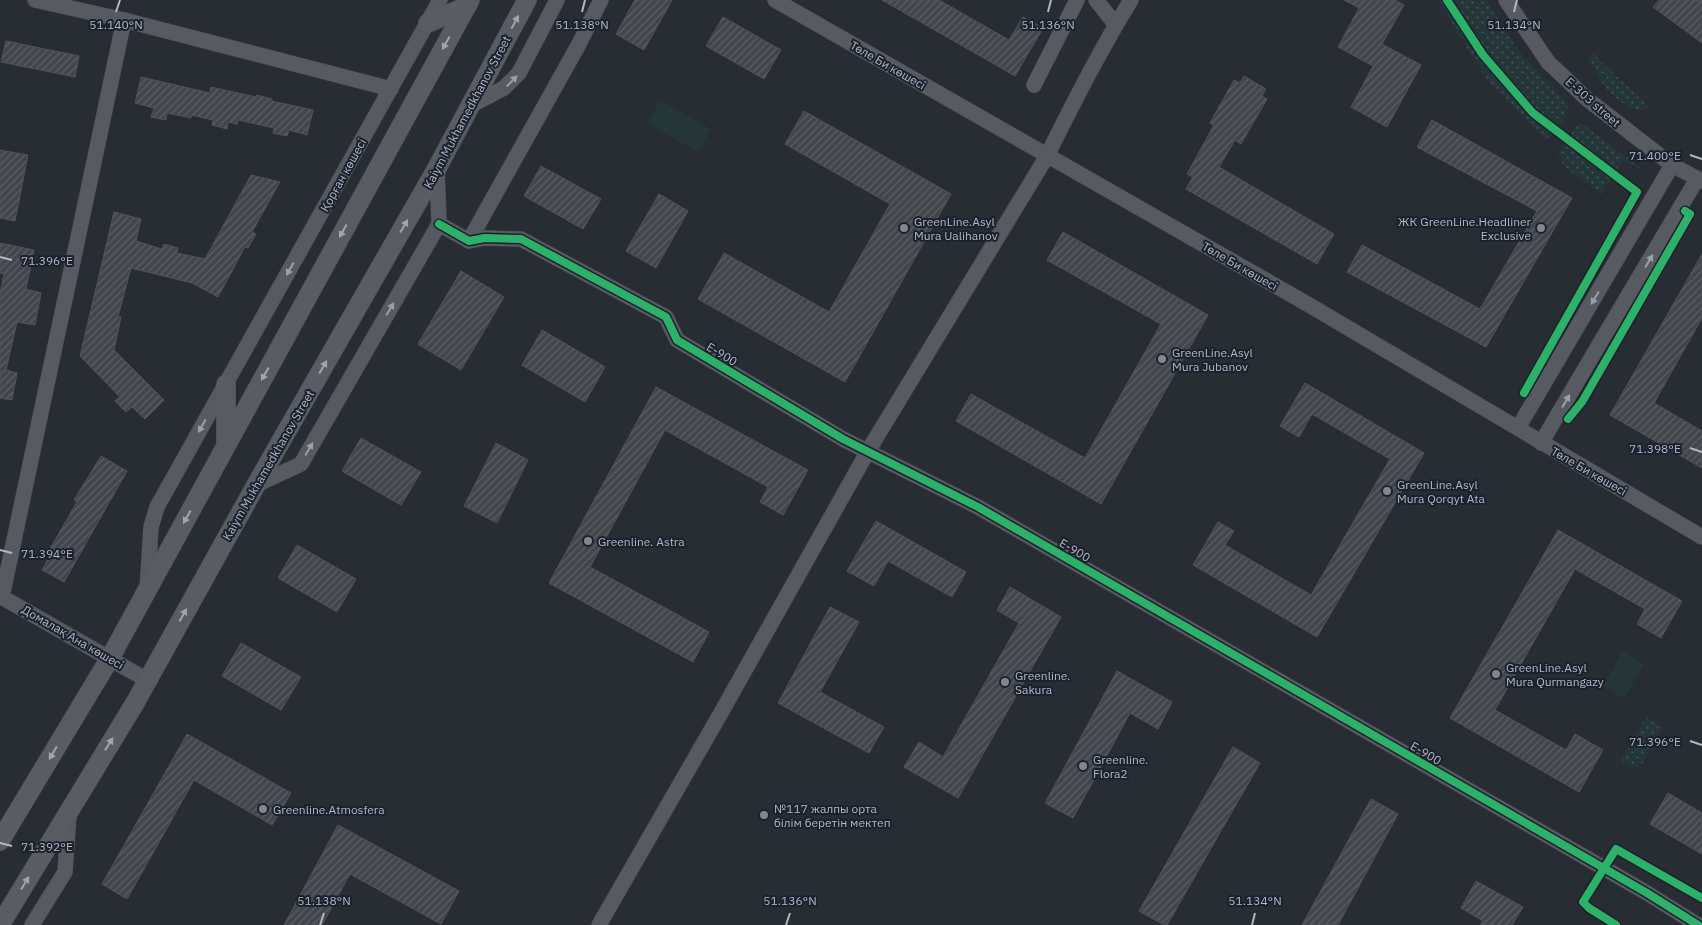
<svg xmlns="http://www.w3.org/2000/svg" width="1702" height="925" viewBox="0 0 1702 925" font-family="'IBM Plex Sans',sans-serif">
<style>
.grass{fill:url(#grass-dots)}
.pitch{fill:#253639}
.building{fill:url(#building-hatch);stroke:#4f535b}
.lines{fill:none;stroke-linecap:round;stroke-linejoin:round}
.minor-casing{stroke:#44474c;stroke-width:16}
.major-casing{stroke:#454850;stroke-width:20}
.minor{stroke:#575a61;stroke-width:15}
.major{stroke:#595d63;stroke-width:19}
.cycleway-casing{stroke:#1b222d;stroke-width:11}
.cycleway{stroke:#2db169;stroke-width:8}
.oneway{fill:#9fa6b1}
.oneway2{fill:#9aa0ab}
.ticks{fill:none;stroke:#b1b8c4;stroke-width:2}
.poi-dot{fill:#818791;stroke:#1b222d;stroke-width:2}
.labels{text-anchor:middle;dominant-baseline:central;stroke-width:4;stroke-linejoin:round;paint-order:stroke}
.street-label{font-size:12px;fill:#b1b8c4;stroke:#1b222d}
.poi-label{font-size:12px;fill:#b1b8c4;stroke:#1b222d;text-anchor:start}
.ticks-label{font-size:12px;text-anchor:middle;fill:#b1b8c4;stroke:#1b222d;stroke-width:4;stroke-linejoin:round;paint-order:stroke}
</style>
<defs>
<pattern id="grass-dots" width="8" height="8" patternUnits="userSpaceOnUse" patternTransform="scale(1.25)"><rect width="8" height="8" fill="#253639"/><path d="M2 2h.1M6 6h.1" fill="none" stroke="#425154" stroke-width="1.8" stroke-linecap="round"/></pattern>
<pattern id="building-hatch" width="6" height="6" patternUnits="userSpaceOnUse" patternTransform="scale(1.25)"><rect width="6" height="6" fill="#42454b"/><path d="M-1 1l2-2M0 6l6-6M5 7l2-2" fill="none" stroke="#5b5e63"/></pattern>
</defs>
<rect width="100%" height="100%" fill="#282c33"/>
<g class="grass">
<polygon points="1439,0 1486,0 1518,50 1568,104 1566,117 1553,136 1544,139 1487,79 1462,40"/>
<path d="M1594 53 1599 60 1649 106 1641 111C1613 103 1601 83 1588 59Z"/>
<polygon points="1579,123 1584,125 1643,170 1623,160 1601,194 1564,166 1558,153"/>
<polygon points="1646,717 1663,727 1641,766 1632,768 1620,761"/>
</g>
<g class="pitch">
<polygon points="660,100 711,129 698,152 647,124"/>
<polygon points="1623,651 1644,664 1624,699 1603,686"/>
</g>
<g class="building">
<polygon points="635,0 672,0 644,50 616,34"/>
<polygon points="882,0 939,0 1009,40 1023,17 1043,28 1015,76"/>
<polygon points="1344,0 1395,0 1404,5 1382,44 1421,65 1387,127 1351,107 1373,66 1338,47 1359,8"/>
<polygon points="1659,0 1702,0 1702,43 1653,7"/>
<polygon points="723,17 781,50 764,79 706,46"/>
<polygon points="6,41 79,56 75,77 1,62"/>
<polygon points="1244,76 1266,89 1262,96 1267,99 1241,144 1235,140 1219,167 1334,234 1317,264 1186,189 1193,177 1187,174 1214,125 1210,123 1234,80 1240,83"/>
<polygon points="141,77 210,93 211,87 256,97 257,95 272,99 272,101 313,110 307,135 289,130 287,136 273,133 274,128 238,120 237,124 228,122 227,129 212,125 213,120 191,115 191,118 167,113 166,120 151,117 154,108 135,103"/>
<polygon points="804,111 951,194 845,382 698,299 724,253 829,312 890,204 785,144"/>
<polygon points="1432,120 1572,198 1486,347 1347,272 1362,245 1480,309 1537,211 1417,147"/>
<polygon points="0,150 28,155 15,221 0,218"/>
<polygon points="541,166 601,199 583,229 524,196"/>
<polygon points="251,175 280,182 252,232 256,234 248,248 245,247 218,297 192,283 131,268 118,317 121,317 114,350 164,400 145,419 132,407 126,412 115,401 120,397 80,356 114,212 141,219 136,241 162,249 164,244 178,248 177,253 205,259"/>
<polygon points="659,194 688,211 656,268 626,251"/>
<polygon points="1063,232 1208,315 1101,504 956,421 971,394 1085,458 1161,324 1047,260"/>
<polygon points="0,243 34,250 26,289 41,293 35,325 17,322 6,370 17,373 12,400 0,398 0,294 4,274 0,273"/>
<polygon points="1702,254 1702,318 1654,403 1702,431 1702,468 1610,415"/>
<polygon points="461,271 504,297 461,370 418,344"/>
<polygon points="542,330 605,367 585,402 522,365"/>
<polygon points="1305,383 1424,453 1317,637 1193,565 1218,522 1234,531 1225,545 1311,595 1390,459 1312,414 1299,437 1280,426"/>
<polygon points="656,387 808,470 783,515 760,502 768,487 665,430 590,567 709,632 693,662 549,583"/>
<polygon points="361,438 421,472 401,505 342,471"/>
<polygon points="496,443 528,460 497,523 464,506"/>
<polygon points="101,456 127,471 64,582 42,570 50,555 47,554 77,502 74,500"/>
<polygon points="876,521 966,572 952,597 888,561 874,586 847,571"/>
<polygon points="1558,530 1682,601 1661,638 1637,624 1645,609 1575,569 1495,710 1566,750 1575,734 1603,750 1579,792 1450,718"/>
<polygon points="297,545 356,579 337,612 278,578"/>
<polygon points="1010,587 1061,617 958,798 904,767 919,742 943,757 1019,623 997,610"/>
<polygon points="830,607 859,622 820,692 884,727 869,753 778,703"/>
<polygon points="241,643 301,677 281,710 222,676"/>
<polygon points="1117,671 1172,702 1158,729 1130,713 1073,818 1045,803"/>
<polygon points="187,734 291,793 272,825 194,780 127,899 102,884"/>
<polygon points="1233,747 1260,763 1167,925 1164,925 1139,911"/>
<polygon points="1668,793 1702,813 1702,854 1650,824"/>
<polygon points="1371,799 1398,814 1338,925 1302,925"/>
<polygon points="338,825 459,891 441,924 350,874 322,925 284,925"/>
<polygon points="1476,881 1523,907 1512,925 1480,925 1483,921 1461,908"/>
</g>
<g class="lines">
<defs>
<g id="minor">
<polyline points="35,0 124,20 391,89"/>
<polyline points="775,0 1304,302 1702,537"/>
<polyline points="1096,0 1116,25"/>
<polyline points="1506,0 1548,62 1587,99 1672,165 1702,181"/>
<polyline points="1034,85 1077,0"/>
<polyline points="470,106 504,88 519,73 557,0"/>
<polyline points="439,224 469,241 485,238 521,239 666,317 677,340 843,439 978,507 1647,893 1698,925"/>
<polyline points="469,241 579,44 601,0"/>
<polyline points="1518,428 1672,165"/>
<polyline points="1541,443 1697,179"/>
<polyline points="256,485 301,464 439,224 437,168"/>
<polyline points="147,590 151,527 157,507 440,0"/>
<polyline points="0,596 147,680"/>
<polyline points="2,597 124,20"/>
<polyline points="32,925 65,872 69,814"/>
<path d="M599 925 722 711 868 451 1047 156C1073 103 1100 50 1131 0"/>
</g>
<g id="major">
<polyline points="428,23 467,6"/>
<polyline points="226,384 226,443"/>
<polyline points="0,841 110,658 470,0"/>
<polyline points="0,925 135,703 256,485 437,168 527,0"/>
</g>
</defs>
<use href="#minor" class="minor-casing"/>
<use href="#major" class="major-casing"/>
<use href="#minor" class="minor"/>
<use href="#major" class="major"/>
<defs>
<g id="cycleway">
<polyline points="1447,0 1483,55 1533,113 1637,192 1524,393"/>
<polyline points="439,224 469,241 485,238 521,239 666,317 677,340 843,439 978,507 1647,893 1698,925"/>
<polyline points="1568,419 1582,402 1690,214 1685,211"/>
<polyline points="1616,925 1589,908 1583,902 1616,849 1702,898"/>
</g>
</defs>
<use href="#cycleway" class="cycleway-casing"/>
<use href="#cycleway" class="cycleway"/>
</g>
<defs><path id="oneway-solid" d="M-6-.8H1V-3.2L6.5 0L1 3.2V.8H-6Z" transform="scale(1.25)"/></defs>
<g class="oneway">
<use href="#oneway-solid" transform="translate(515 22) rotate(-62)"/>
<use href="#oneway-solid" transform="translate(446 43) rotate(119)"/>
<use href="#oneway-solid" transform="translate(404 226) rotate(-60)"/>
<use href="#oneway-solid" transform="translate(343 231) rotate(119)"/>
<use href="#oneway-solid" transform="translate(323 367) rotate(-60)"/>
<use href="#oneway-solid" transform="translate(265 374) rotate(119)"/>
<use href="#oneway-solid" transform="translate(187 517) rotate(119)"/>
<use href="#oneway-solid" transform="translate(183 615) rotate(-61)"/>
<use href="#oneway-solid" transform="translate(109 744) rotate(-58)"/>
<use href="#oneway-solid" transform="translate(53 753) rotate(121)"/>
<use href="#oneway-solid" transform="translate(25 883) rotate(-59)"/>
</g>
<g class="oneway2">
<use href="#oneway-solid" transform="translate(512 81) rotate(-46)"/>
<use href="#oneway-solid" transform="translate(1649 261) rotate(-59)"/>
<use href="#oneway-solid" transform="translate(290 269) rotate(119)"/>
<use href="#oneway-solid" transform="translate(1595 298) rotate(121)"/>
<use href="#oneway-solid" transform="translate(390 309) rotate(-60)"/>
<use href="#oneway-solid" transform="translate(1566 401) rotate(-59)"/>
<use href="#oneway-solid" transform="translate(202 426) rotate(119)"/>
<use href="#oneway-solid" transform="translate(309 449) rotate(-60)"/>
</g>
<path class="ticks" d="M116 12 120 0M582 12 585 0M1048 12 1051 0M1514 12 1517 0M1690 155 1702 159M0 257 12 260M1690 448 1702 452M0 550 12 553M1690 741 1702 745M0 843 12 846M320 925 324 913M786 925 790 913M1252 925 1255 913"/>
<g class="poi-dot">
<circle cx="904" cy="228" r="5"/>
<circle cx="1541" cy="228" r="5"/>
<circle cx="1162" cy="359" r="5"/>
<circle cx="1387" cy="491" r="5"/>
<circle cx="588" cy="541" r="5"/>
<circle cx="1496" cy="674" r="5"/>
<circle cx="1005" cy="682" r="5"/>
<circle cx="1083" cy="766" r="5"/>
<circle cx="263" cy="809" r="5"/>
<circle cx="764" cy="815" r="5"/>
</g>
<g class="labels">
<g class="street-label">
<text transform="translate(888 65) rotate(30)">Төле Би көшесі</text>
<text transform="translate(1593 102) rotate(41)">E-303 street</text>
<text transform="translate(467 112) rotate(-62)">Kaiym Mukhamedkhanov Street</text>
<text transform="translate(343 175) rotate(-61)">Қорған көшесі</text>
<text transform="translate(1240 266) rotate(30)">Төле Би көшесі</text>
<text transform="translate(722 354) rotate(31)">E-900</text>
<text transform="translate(268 465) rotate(-60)">Kaiym Mukhamedkhanov Street</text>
<text transform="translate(1589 471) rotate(30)">Төле Би көшесі</text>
<text transform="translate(1075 550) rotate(30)">E-900</text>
<text transform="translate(73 637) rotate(30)">Домалақ Ана көшесі</text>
<text transform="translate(1426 753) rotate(30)">E-900</text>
</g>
<g class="poi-label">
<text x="914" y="221">GreenLine.Asyl<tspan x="914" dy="14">Mura Ualihanov</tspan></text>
<text x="1531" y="221" text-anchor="end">ЖК GreenLine.Headliner<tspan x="1531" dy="14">Exclusive</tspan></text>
<text x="1172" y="352">GreenLine.Asyl<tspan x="1172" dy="14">Mura Jubanov</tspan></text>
<text x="1397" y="484">GreenLine.Asyl<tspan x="1397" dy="14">Mura Qorqyt Ata</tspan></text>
<text x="598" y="541">Greenline. Astra</text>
<text x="1506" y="667">GreenLine.Asyl<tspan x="1506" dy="14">Mura Qurmangazy</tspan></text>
<text x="1015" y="675">Greenline.<tspan x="1015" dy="14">Sakura</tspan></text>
<text x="1093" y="759">Greenline.<tspan x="1093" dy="14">Flora2</tspan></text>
<text x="774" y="808">№117 жалпы орта<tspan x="774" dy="14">білім беретін мектеп</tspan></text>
<text x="273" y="809">Greenline.Atmosfera</text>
</g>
</g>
<g class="ticks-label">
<text x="116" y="29">51.140°N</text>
<text x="582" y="29">51.138°N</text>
<text x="1048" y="29">51.136°N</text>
<text x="1514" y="29">51.134°N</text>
<text x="1655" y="160">71.400°E</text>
<text x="47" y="265">71.396°E</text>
<text x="1655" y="453">71.398°E</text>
<text x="47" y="558">71.394°E</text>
<text x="1655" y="746">71.396°E</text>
<text x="47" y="851">71.392°E</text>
<text x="324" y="905">51.138°N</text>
<text x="790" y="905">51.136°N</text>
<text x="1255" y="905">51.134°N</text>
</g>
</svg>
